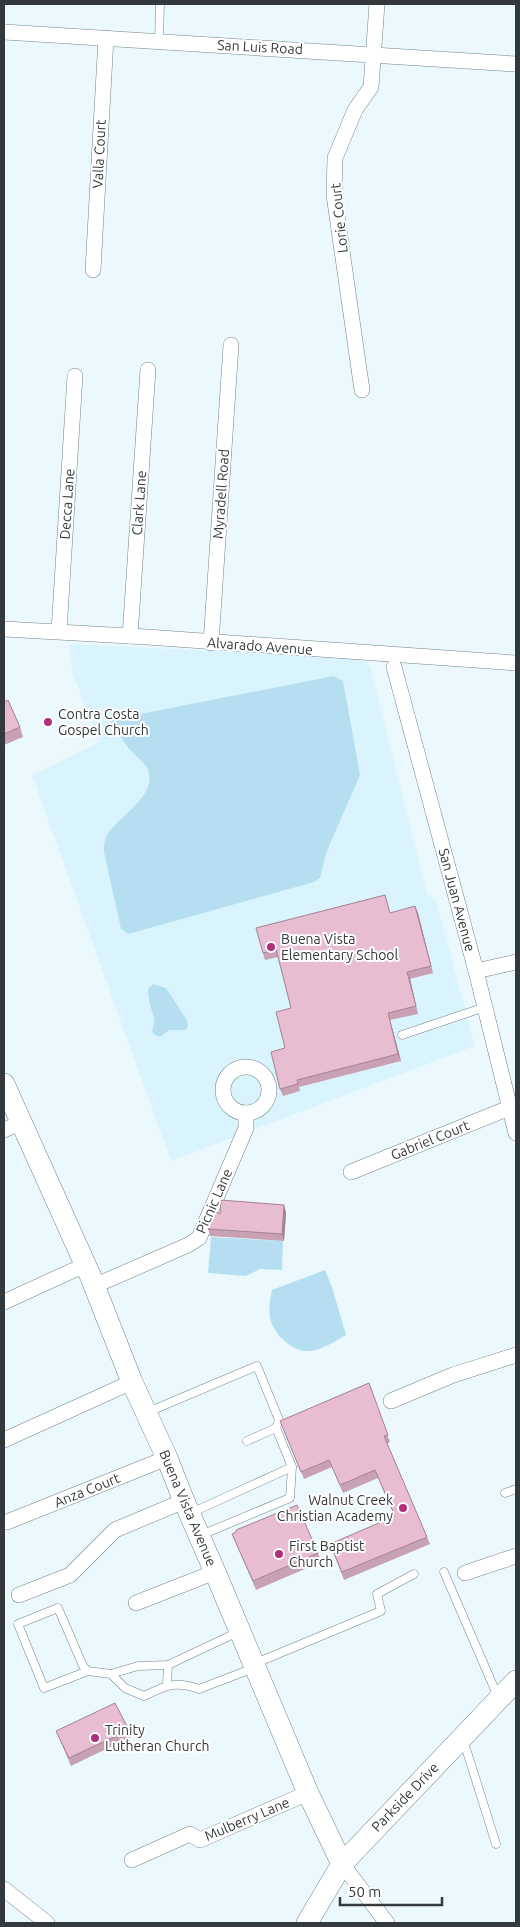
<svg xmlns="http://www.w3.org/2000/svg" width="520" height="1927" viewBox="0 0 520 1927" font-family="Ubuntu,sans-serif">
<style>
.built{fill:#daf4fe}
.green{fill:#b5dff0}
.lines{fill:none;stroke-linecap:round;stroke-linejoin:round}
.lane-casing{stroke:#738389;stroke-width:9}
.street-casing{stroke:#738389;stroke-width:16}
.secondary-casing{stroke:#738389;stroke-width:22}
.lane{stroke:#fff;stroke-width:8}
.street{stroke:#fff;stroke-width:15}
.secondary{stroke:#fff;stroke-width:21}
.wall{fill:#c8a2b4}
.shaded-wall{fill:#a28492}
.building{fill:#e8bcd1;stroke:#a28492}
.poi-dot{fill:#af2f7d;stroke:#fff;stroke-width:2}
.labels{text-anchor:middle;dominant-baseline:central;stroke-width:4;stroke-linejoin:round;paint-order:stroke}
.street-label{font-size:14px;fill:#33393c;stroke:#fff}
.poi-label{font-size:14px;fill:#33393c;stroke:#fff;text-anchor:start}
</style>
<rect width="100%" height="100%" fill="#ebf9ff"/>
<polygon class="built" points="69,644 361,658 370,666 427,894 436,900 475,1046 171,1161 32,775 100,742 73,675"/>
<g class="green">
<path d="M334 676 343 681 360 775 326 853 320 878 314 882 128 934 121 929 104 852C104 847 104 842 106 837 116 817 163 794 146 766 141 759 132 753 127 746 121 738 116 729 110 720Z"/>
<path d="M153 984 166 988 187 1020 188 1026 186 1030H169L160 1037 153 1034C151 1028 155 1024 154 1018 151 1008 148 1000 148 989Z"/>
<polygon points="211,1237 283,1241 282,1270 260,1269 246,1276 208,1273"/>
<path d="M325 1270 332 1287 346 1335C335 1341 322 1350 310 1351 294 1353 276 1336 271 1322 268 1312 270 1300 272 1290Z"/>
</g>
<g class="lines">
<defs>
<g id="lane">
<polyline points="159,41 160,4"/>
<polyline points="402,1035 485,1007"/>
<polyline points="148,1412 257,1366 279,1420 276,1428 292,1467 290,1498 201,1535"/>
<polyline points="247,1441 276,1428"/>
<polyline points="505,1493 516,1489"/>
<polyline points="191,1513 292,1467"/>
<polyline points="444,1572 498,1697"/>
<polyline points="256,1663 381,1611 377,1594 414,1574"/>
<polyline points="88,1671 83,1666 58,1608 18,1624 44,1688 88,1671 111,1674 138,1666 168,1665 238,1632"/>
<path d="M111 1674 125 1688 144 1696C165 1686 175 1680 199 1689L254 1668"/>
<polyline points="167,1685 168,1665"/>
<polyline points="463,1739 496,1844"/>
</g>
<g id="street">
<polyline points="4,32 516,64"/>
<polyline points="93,270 106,38"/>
<polyline points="362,390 334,195 335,158 355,110 371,87 377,4"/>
<polyline points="4,629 147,637 516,663"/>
<polyline points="59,631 75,376"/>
<polyline points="130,636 148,370"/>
<polyline points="211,643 231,345"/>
<polyline points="394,667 476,971 516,1133"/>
<polyline points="476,971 516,962"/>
<circle cx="246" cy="1090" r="23"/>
<polyline points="4,1130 20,1123"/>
<polyline points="351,1172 509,1108"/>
<polyline points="94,1286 188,1245 199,1238 246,1128 246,1113"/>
<polyline points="4,1302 85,1265"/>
<polyline points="391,1401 453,1375 516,1355"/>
<polyline points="4,1440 132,1382"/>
<polyline points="7,1522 167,1458"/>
<polyline points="465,1573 516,1556"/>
<polyline points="19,1595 70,1575 115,1530 184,1501"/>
<polyline points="136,1603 215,1572"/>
<polyline points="132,1860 190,1834 200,1840 308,1793"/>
<polyline points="342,1864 387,1923"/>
<polyline points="4,1889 47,1923"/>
</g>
<g id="secondary">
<polyline points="4,1084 90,1275 132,1382 167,1458 184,1501 215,1572 308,1793 342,1864"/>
<polyline points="307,1923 342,1864 516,1681"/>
</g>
</defs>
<use href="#lane" class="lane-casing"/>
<use href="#street" class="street-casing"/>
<use href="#secondary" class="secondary-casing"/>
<use href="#lane" class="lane"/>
<use href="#street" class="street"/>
<use href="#secondary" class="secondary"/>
</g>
<g class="wall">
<polygon points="4,702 20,727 23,737 4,745"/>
<polygon points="385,895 390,913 418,913 433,973 410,979 418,1014 390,1020 401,1061 299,1087 300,1091 283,1096 280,1089 291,1008 278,957 265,960 263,953"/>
<polygon points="284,1205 286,1213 284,1241 210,1236 208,1229 220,1214"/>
<polygon points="369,1383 390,1442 387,1444 430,1544 344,1580 330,1544 395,1517 378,1478 343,1493 332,1467 304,1479 280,1421"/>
<polygon points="232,1534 318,1553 321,1562 256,1590"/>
<polygon points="129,1730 131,1737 71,1766 56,1731"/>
</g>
<g class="shaded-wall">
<polygon points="415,906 418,913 433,973 431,966"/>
<polygon points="407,972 410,979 418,1014 416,1006"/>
<polygon points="388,1013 390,1020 401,1061 398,1054"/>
<polygon points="284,1205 286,1213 284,1241 282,1234"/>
</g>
<g class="building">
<polygon points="8,700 20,727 4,734 4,702"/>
<polygon points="385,895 390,913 415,906 431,966 407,972 416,1006 388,1013 398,1054 297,1080 298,1084 280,1089 271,1052 285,1048 276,1012 291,1008 276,949 263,953 256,928"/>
<polygon points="221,1200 284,1205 282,1234 208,1229 215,1211 220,1214"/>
<polygon points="369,1383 388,1435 384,1436 427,1537 342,1572 330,1544 395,1516 375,1470 340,1485 329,1460 301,1472 280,1421"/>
<polygon points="297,1505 318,1553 253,1581 232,1534 236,1532 236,1530"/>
<polygon points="115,1703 129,1730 69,1758 56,1731"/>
</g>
<g class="poi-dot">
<circle cx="48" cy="722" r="5"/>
<circle cx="271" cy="947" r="5"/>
<circle cx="403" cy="1508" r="5"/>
<circle cx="279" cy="1554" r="5"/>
<circle cx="95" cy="1738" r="5"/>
</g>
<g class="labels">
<g class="street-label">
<text transform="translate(260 47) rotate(3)">San Luis Road</text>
<text transform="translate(99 154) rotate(-87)">Valla Court</text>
<text transform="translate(339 218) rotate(-96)">Lorie Court</text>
<text transform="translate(221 494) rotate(-86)">Myradell Road</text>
<text transform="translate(139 503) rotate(-86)">Clark Lane</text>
<text transform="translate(67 504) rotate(-86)">Decca Lane</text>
<text transform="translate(260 646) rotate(4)">Alvarado Avenue</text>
<text transform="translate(457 900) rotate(75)">San Juan Avenue</text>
<text transform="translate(430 1140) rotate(-22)">Gabriel Court</text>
<text transform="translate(214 1201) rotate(-66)">Picnic Lane</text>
<text transform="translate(87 1490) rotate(-22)">Anza Court</text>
<text transform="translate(188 1508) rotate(67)">Buena Vista Avenue</text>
<text transform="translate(405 1797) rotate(-46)">Parkside Drive</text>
<text transform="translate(247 1819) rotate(-23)">Mulberry Lane</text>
</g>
<g class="poi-label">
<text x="58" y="714">Contra Costa<tspan x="58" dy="16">Gospel Church</tspan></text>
<text x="281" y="939">Buena Vista<tspan x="281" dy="16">Elementary School</tspan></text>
<text x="393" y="1500" text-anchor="end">Walnut Creek<tspan x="393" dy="16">Christian Academy</tspan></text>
<text x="289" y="1546">First Baptist<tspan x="289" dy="16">Church</tspan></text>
<text x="105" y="1730">Trinity<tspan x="105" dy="16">Lutheran Church</tspan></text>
</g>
</g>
<rect width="520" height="1927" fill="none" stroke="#33393c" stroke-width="10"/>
<path d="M340 1897v8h102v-8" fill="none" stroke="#33393c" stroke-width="2.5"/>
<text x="348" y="1897" font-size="15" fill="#33393c" stroke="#ffffff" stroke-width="4" paint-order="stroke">50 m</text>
</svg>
